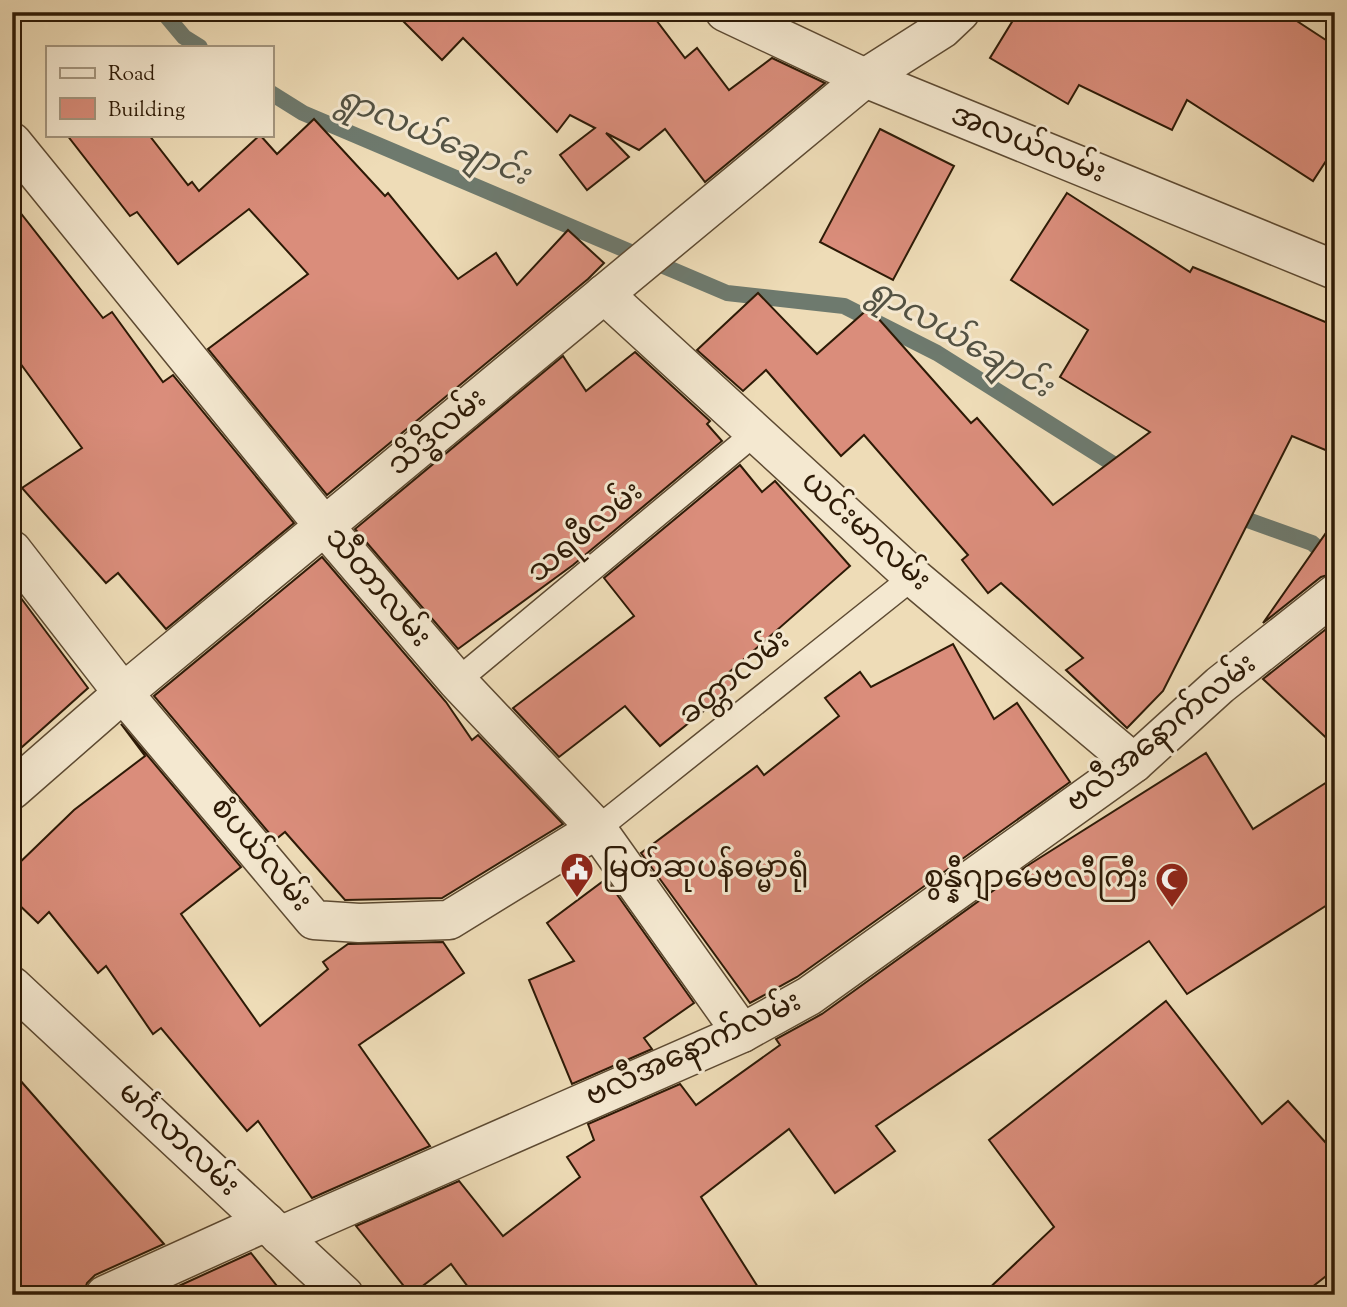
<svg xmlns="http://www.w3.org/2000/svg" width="1347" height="1307" viewBox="0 0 1347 1307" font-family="'Sorts Mill Goudy','Noto Sans Myanmar',serif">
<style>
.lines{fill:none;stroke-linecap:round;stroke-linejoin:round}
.stream{stroke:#6e7a6e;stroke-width:16}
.building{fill:#da8d7b;stroke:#2d1a06;stroke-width:2}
.lane-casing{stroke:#5d4a32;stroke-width:27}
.street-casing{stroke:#5d4a32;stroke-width:41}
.lane{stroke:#f4e8d0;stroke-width:24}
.street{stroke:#f4e8d0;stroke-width:38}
.labels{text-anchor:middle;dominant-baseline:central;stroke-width:6;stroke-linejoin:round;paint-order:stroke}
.street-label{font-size:30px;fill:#2d1a06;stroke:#f4e8d0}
.poi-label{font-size:30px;fill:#2d1a06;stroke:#f4e8d0;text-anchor:start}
.water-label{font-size:32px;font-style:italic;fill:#535243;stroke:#f4e8d0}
</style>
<rect width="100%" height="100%" fill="#eedcb7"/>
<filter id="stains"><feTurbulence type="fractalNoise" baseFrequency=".00286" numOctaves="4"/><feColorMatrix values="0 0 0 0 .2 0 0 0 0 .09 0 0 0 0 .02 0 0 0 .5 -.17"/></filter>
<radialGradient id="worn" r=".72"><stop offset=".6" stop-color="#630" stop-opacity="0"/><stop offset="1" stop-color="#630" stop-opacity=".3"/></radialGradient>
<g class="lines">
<g class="stream">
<polyline points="163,12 184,37 200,47"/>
<polyline points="271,93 303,113 727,293 844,306 937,353 1126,472"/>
<polyline points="1231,514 1312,543 1333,561"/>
</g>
</g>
<g class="building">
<polygon points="394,12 650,12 685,58 697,48 729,90 772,58 825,83 705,182 665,129 639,150 606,133 629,157 587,190 560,155 595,128 570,115 557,132 463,38 442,60"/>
<polygon points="1018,12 1283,12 1335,46 1335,147 1313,181 1187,100 1172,130 1079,85 1068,104 990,58"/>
<polygon points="314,119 385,196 388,193 458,279 496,253 517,285 568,230 604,263 588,279 327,495 208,349 308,274 249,209 178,264 137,212 130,216 67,135 149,135 188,185 192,182 199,191 260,135 277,154"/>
<polygon points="880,129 954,166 893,280 820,242"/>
<polygon points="1067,193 1190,272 1193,267 1335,326 1335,454 1292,436 1163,691 1127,728 1066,670 1083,658 1001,583 988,593 962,560 968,555 864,435 841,456 766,370 743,391 697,350 758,293 817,354 869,308 971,423 977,418 1053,505 1150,432 1060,377 1088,330 1011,280"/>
<polygon points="12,202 103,318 112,312 163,382 173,375 294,523 166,629 118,573 106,583 22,488 82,448 12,352"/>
<polygon points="635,352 710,421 707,424 722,441 573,565 458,649 355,529 563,356 586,391"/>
<polygon points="740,465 762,492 775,481 850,566 727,674 736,685 660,746 625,706 559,757 513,708 634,616 604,578"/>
<polygon points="1335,520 1335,573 1321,577 1263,623"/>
<polygon points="322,557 446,702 472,740 478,735 563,824 442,898 345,900 285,832 275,840 154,696"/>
<polygon points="12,586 88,688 12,756"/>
<polygon points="1335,622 1335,746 1263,679"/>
<polygon points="953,644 994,719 1017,703 1070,782 797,977 750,1003 641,853 757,766 764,775 839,716 825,698 860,672 871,687"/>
<polygon points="121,724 241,867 181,914 260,1026 328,969 323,962 348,944 443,942 464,973 359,1045 430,1146 312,1198 258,1121 247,1131 161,1028 153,1034 106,966 98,973 49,912 38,923 12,898 12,870 74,810 145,756"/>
<polygon points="1206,753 1253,829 1335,777 1335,900 1187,994 1149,941 876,1126 895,1151 835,1193 789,1129 701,1197 763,1295 474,1295 451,1264 411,1295 356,1226 459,1181 503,1236 580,1177 567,1157 594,1140 588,1124 680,1084 696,1105 780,1045 776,1039 822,1014 1030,864"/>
<polygon points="606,879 694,1003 644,1038 652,1049 572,1084 529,980 574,961 547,923"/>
<polygon points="1166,1001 1262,1124 1288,1101 1335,1153 1335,1269 1302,1295 982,1295 1054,1227 989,1140"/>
<polygon points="12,1071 164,1244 95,1275 87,1283 83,1295 12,1295"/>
<polygon points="251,1253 284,1295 159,1295"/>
</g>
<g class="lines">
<defs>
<g id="lane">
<polyline points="457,681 755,433"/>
<polyline points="597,829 913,577"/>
</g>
<g id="street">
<polyline points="725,12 865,78 1335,270"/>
<polyline points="12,142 325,527 457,681 597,829 742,1033"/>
<polyline points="604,294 913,577 1134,763"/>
<polyline points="12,550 123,693 314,920 359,923 449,920 597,829"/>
<polyline points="12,790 123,693 865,78 942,29 960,12"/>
<polyline points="12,986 344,1295"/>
<polyline points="280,1236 742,1033 809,996 1134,763 1220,685 1335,594"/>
<polyline points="105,1295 266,1222"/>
</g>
</defs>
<use href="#lane" class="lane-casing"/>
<use href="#street" class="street-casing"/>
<use href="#lane" class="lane"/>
<use href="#street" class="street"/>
</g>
<defs>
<symbol id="civic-pin" viewBox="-11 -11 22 30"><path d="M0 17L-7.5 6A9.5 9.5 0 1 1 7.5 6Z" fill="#8f2418" stroke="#f4e8d0"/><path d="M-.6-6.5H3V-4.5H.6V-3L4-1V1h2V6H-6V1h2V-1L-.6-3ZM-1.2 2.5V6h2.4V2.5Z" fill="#fff"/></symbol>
<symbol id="mosque-pin" viewBox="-11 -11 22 30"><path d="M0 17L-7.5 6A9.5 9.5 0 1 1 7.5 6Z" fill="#8f2418" stroke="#f4e8d0"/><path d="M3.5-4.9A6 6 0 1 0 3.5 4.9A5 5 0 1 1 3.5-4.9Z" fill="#fff"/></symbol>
</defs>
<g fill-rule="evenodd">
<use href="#civic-pin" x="558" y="850" width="38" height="52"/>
<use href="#mosque-pin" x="1153" y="860" width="38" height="52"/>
</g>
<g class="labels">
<g class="street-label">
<text transform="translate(1028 145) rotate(22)">အလယ်လမ်း</text>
<text transform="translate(438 433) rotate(-40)">သိဒ္ဓိလမ်း</text>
<text transform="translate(865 532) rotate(42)">ယင်းမာလမ်း</text>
<text transform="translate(586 533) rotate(-40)">သရဖီလမ်း</text>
<text transform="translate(377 588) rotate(50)">သီတာလမ်း</text>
<text transform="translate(735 678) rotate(-39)">ခတ္တာလမ်း</text>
<text transform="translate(1162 734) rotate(-39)">ဗလီအနောက်လမ်း</text>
<text transform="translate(260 855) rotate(50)">စံပယ်လမ်း</text>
<text transform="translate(694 1050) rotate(-25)">ဗလီအနောက်လမ်း</text>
<text transform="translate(178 1140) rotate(43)">မင်္ဂလာလမ်း</text>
</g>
<g class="poi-label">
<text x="602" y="869">မြတ်ဆုပန်ဓမ္မာရုံ</text>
<text x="1148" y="879" text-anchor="end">စွန္နီဂျာမေဗလီကြီး</text>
</g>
<g class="water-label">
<text transform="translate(433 138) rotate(23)">ရွာလယ်ချောင်း</text>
<text transform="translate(960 340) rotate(30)">ရွာလယ်ချောင်း</text>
</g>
</g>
<rect width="1347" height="1307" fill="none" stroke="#eedcb7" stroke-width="42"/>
<rect x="14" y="14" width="1319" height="1279" fill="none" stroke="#2d1a06" stroke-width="3.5"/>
<rect x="21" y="21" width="1305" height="1265" fill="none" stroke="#2d1a06" stroke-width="2"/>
<rect x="46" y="46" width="228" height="91" fill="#f4e8d0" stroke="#a4967f" stroke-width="2"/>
<rect x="60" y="68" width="35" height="10" fill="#f4e8d0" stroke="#a4967f" stroke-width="2"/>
<text x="108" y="80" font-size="21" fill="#2d1a06">Road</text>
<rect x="60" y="98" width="35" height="21" fill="#da8d7b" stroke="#a4967f" stroke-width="2"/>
<text x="108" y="116" font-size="21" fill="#2d1a06">Building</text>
<rect width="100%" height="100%" filter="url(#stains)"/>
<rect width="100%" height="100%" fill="url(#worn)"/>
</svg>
